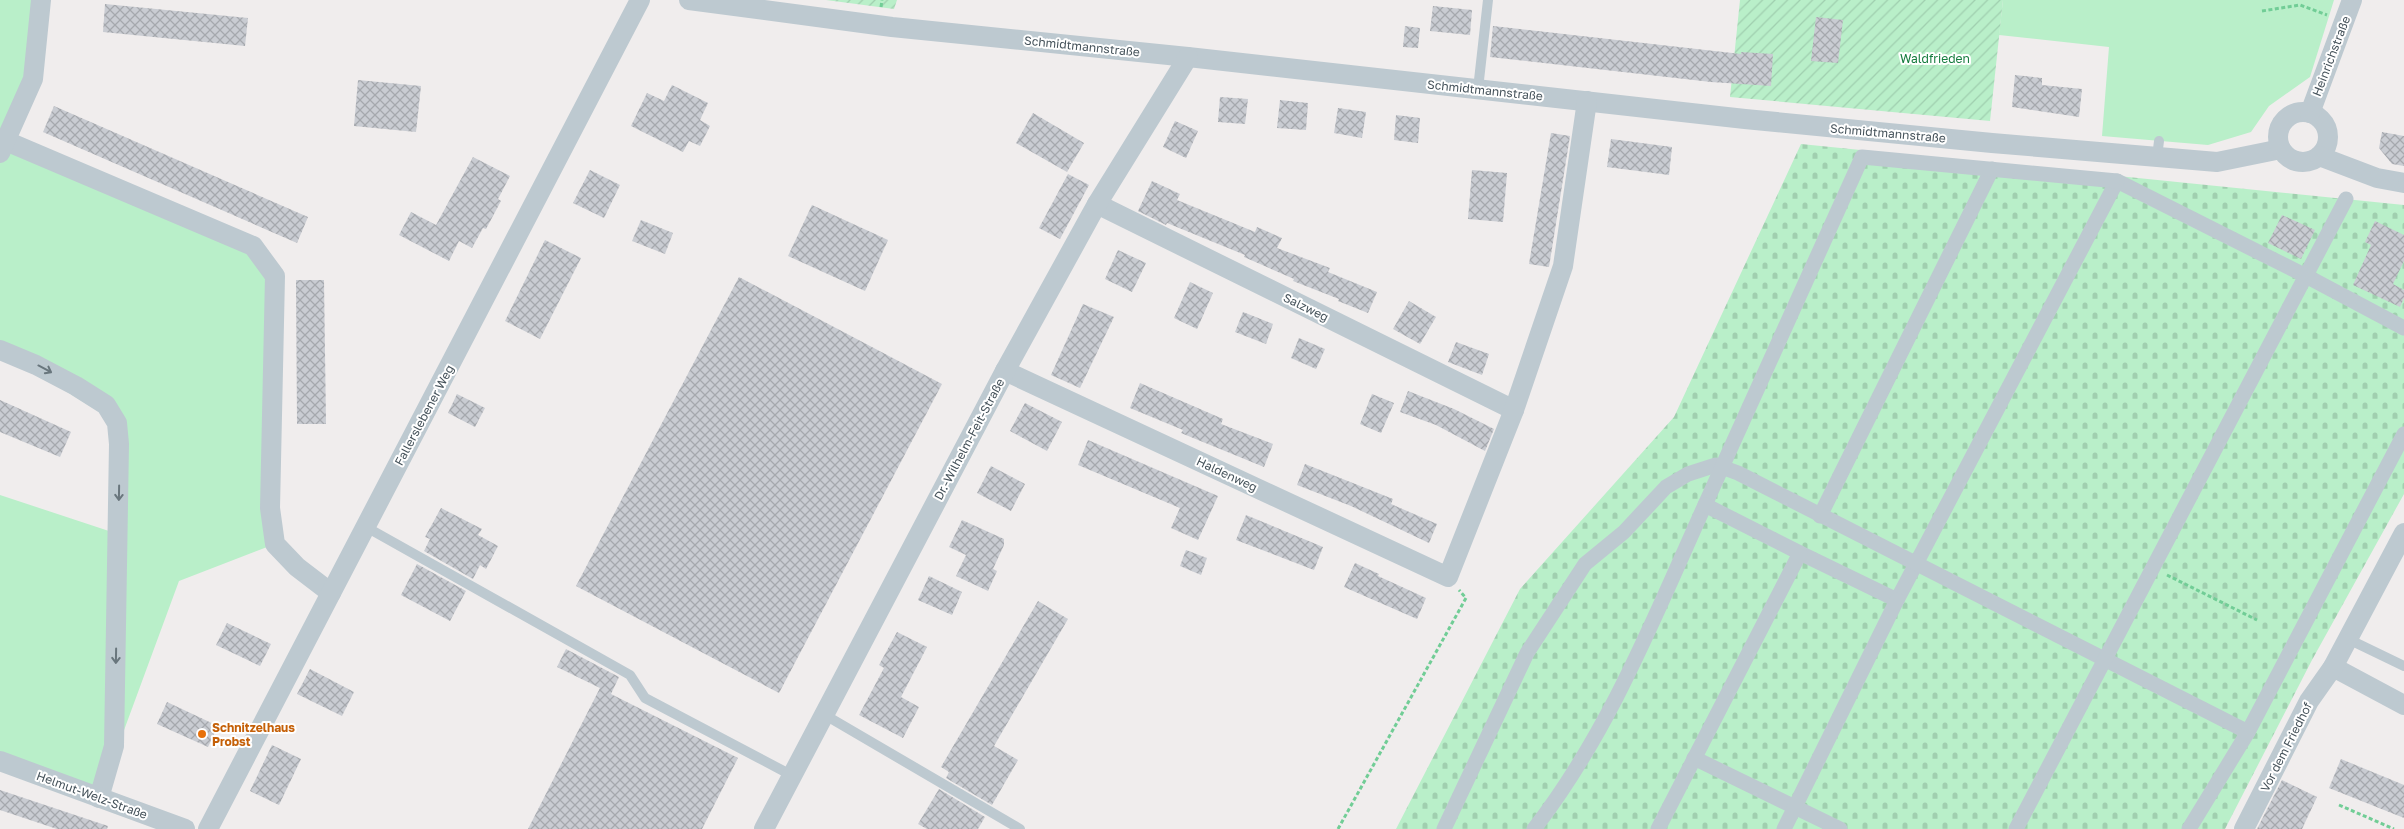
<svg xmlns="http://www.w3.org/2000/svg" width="2404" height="829" viewBox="0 0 2404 829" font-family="'Golos Text',sans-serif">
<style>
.grass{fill:#b9efc9}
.cemetery{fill:url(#cemetery-stones)}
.garden{fill:url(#garden-furrows)}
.building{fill:url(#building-cross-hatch)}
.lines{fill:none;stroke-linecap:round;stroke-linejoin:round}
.path{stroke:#71cd96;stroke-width:3;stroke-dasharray:4 2.5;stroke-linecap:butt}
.service{stroke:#bdc9d0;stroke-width:10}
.pedestrian{stroke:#bdc9d0;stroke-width:15}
.minor{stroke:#bdc9d0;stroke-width:20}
.oneway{stroke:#69767d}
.food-dot{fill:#e8710a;stroke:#fff;stroke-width:2}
.labels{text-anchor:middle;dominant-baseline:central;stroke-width:4;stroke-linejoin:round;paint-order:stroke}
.street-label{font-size:12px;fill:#45525a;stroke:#fff}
.park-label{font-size:12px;fill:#157c3e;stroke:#fff}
.food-label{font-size:12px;font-weight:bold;fill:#c56008;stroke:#fff;text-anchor:start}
</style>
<defs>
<pattern id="cemetery-stones" width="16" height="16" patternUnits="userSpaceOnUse" patternTransform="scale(1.25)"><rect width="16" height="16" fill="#b9efc9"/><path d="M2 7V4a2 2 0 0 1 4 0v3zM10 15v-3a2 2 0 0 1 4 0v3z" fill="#a0cfaf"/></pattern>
<pattern id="garden-furrows" width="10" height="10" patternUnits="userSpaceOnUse" patternTransform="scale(1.25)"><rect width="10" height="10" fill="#b9efc9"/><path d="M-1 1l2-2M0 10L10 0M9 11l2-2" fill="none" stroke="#a0cfaf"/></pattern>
<pattern id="building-cross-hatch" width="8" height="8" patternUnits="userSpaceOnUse" patternTransform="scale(1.25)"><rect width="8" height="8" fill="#c9ccd2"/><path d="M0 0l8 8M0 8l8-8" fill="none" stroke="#a5a8ad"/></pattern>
</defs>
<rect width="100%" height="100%" fill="#f0eded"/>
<g class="grass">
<polygon points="0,0 41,0 33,79 7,141 253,246 275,276 275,544 179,581 99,798 0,761 0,495 118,534 117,423 0,350"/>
<polygon points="2003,0 2334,0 2310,77 2269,106 2251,132 2208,145 2102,136 2109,47 1999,35"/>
</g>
<polygon class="cemetery" points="1801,144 2404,205 2404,494 2312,660 2225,829 1396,829 1520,589 1674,417"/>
<g class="garden">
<polygon points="826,0 897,0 894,9"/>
<polygon points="1740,0 2003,0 1990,121 1730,97"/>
</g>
<g class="building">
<polygon points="105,4 248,18 245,46 103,32"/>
<polygon points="1433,6 1472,10 1470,35 1430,31"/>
<polygon points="1816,17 1843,20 1838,63 1811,61"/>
<polygon points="1405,26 1420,28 1418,48 1403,47"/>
<polygon points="1493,26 1741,54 1741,52 1773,54 1771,86 1711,82 1490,57"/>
<polygon points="2015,75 2042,78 2042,85 2082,89 2079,117 2012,107"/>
<polygon points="358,80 421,86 416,132 354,126"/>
<polygon points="672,85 708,103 700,120 710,126 700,146 689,141 683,152 631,126 647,93 664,101"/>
<polygon points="1220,97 1248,99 1245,124 1218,122"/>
<polygon points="1280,100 1308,103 1306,130 1277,128"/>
<polygon points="54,106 308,217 297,243 43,132"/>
<polygon points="1338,108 1366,112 1362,138 1334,133"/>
<polygon points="1033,113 1084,143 1067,172 1016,143"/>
<polygon points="1396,115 1420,118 1418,143 1394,140"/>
<polygon points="1175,121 1198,131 1186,158 1163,147"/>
<polygon points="2382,132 2404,136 2404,166 2392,164 2379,148"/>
<polygon points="1551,133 1570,136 1549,267 1529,264"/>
<polygon points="1611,139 1672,147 1669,175 1607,167"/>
<polygon points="473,157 510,176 498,199 501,201 486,229 483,228 472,248 459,241 449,261 399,235 411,212 436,225"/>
<polygon points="590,170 620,185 604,218 573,203"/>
<polygon points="1472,170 1507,173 1503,222 1468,219"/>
<polygon points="1068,174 1089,185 1060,239 1039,228"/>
<polygon points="1152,181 1180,194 1177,200 1255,232 1257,227 1282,238 1277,248 1330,268 1328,272 1377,292 1368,313 1338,301 1339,299 1293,281 1294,279 1244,257 1245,255 1167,223 1166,225 1138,211"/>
<polygon points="812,205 888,240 865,291 788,256"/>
<polygon points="2282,215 2315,230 2301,259 2268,243"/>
<polygon points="641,220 673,233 665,254 632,241"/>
<polygon points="2375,221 2404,235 2404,261 2393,284 2404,290 2404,298 2400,307 2353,285 2371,245 2365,242"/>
<polygon points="545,240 581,258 540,339 505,321"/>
<polygon points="1118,250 1146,263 1132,292 1105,279"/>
<polygon points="739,277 942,384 779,693 576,586"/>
<polygon points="296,280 324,280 326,424 297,424"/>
<polygon points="1190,282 1213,293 1197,329 1174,318"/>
<polygon points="1409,301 1436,317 1420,344 1393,329"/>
<polygon points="1083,304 1114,317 1080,388 1051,375"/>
<polygon points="1243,312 1273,324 1266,344 1235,332"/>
<polygon points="1299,338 1325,349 1316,369 1291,358"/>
<polygon points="1456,342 1489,354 1482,375 1448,362"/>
<polygon points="1140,383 1223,419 1221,424 1273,444 1264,467 1181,433 1183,430 1130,408"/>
<polygon points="1408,391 1454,409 1494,429 1485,451 1436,425 1400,412"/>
<polygon points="457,394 485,408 475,427 448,413"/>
<polygon points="1372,394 1394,403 1381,433 1360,424"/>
<polygon points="0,400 71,432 60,457 0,432"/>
<polygon points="1025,403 1062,422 1047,451 1010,431"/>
<polygon points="1088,440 1218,496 1198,540 1171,528 1180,508 1078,465"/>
<polygon points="1305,464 1393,499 1391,504 1437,524 1429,543 1351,506 1297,485"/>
<polygon points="991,466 1025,484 1011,511 977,493"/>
<polygon points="441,508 482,529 478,535 498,546 486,569 480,565 473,579 424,551 430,539 425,537"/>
<polygon points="1246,515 1323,547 1314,570 1236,540"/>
<polygon points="962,520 1004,539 1004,545 993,569 997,571 988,591 956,576 966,555 949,547"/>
<polygon points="1186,550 1207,558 1201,575 1180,566"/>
<polygon points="1355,563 1379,574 1378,576 1426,598 1417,619 1344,587"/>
<polygon points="417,564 466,591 450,621 401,595"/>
<polygon points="929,576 962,592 952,615 918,600"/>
<polygon points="1038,601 1068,619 994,746 1018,760 992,805 946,778 949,772 941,767"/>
<polygon points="227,623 271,644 260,666 216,645"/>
<polygon points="897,632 927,647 901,697 919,707 903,738 859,715 884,668 879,665"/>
<polygon points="566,649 619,677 611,694 738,758 702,829 528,829 600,688 557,667"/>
<polygon points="310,669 354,692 342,716 297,694"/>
<polygon points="167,702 218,726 208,747 157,724"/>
<polygon points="272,745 301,759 279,805 250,791"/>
<polygon points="2341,759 2404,785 2404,818 2329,788"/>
<polygon points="2282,780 2317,797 2302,829 2257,829"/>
<polygon points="939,789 985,817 978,829 927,829 918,824"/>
<polygon points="0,790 108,826 107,829 57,829 0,810"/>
</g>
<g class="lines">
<g class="path">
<polyline points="881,7 882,0"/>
<polyline points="2262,11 2300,5 2327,15"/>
<polyline points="2167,575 2257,620"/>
<polyline points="2339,805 2394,829"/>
<polyline points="1338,829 1466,598 1459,590"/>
</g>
<g class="service">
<polyline points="1478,89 1488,0"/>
<polyline points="2157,157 2159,141"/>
<polyline points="366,527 630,675 645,698 793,776"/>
<polyline points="2348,639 2404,666"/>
<polyline points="825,715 1020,829"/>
</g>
<g class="pedestrian">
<polyline points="1820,516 1992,169"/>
<polyline points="1800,553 1897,600 2117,181 2306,276 2404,328"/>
<polyline points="1694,758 1840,829"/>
<polyline points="1444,829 1527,653 1585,564 1624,532 1666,487 1688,474 1716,465 1738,473 2248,732"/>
<path d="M1534 829C1607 735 1652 623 1700 516 1754 396 1808 276 1862 157L2117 181"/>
<polyline points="1658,829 1800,553 1705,505"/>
<polyline points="1784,829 1897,600"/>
<polyline points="2016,829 2346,199"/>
<polyline points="2189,829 2248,732 2404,434"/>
</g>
<g class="minor">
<polyline points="689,0 892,27 1188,57 1745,119 1992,143 2217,162 2281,149"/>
<circle cx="2303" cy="137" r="25"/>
<polyline points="2310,113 2352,0"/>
<polyline points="6,141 253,246 275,276 270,508 275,544 297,567 331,593"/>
<polyline points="0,153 33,79 41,0"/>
<polyline points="2319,156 2377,178 2404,183"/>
<polyline points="1097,204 1514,410"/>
<polyline points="0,350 36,365 76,386 106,405 117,423 119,444 114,746 99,798"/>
<polyline points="1005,371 1448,577 1514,410 1563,266 1587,101"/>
<polyline points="2333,667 2404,705"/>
<polyline points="0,761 185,829"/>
<polyline points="208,829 640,0"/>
<polyline points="764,829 1005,371 1097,204 1188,57"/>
<polyline points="2244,829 2309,701 2333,667 2404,533"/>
</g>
</g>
<defs><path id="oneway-shaft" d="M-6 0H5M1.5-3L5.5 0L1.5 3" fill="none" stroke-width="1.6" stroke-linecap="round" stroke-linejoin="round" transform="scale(1.25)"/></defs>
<g class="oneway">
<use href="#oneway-shaft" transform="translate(45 369) rotate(28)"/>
<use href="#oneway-shaft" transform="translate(119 493) rotate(91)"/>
<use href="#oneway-shaft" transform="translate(116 656) rotate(91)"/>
</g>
<circle class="food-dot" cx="202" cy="734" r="5"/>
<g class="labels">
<g class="street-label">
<text transform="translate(1082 46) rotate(6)">Schmidtmannstraße</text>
<text transform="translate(2331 56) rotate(-69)">Heinrichstraße</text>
<text transform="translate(1485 90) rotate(6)">Schmidtmannstraße</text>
<text transform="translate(1888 133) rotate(5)">Schmidtmannstraße</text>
<text transform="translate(1306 307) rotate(26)">Salzweg</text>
<text transform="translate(424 415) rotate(-62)">Fallerslebener Weg</text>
<text transform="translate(969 439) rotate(-62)">Dr.-Wilhelm-Feit-Straße</text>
<text transform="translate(1227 474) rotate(25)">Haldenweg</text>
<text transform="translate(2286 747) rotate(-63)">Vor dem Friedhof</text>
<text transform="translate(92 795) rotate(20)">Helmut-Welz-Straße</text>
</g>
<g class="park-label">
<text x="1935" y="58">Waldfrieden</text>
</g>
<g class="food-label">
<text x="212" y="727">Schnitzelhaus<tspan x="212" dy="14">Probst</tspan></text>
</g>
</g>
</svg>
